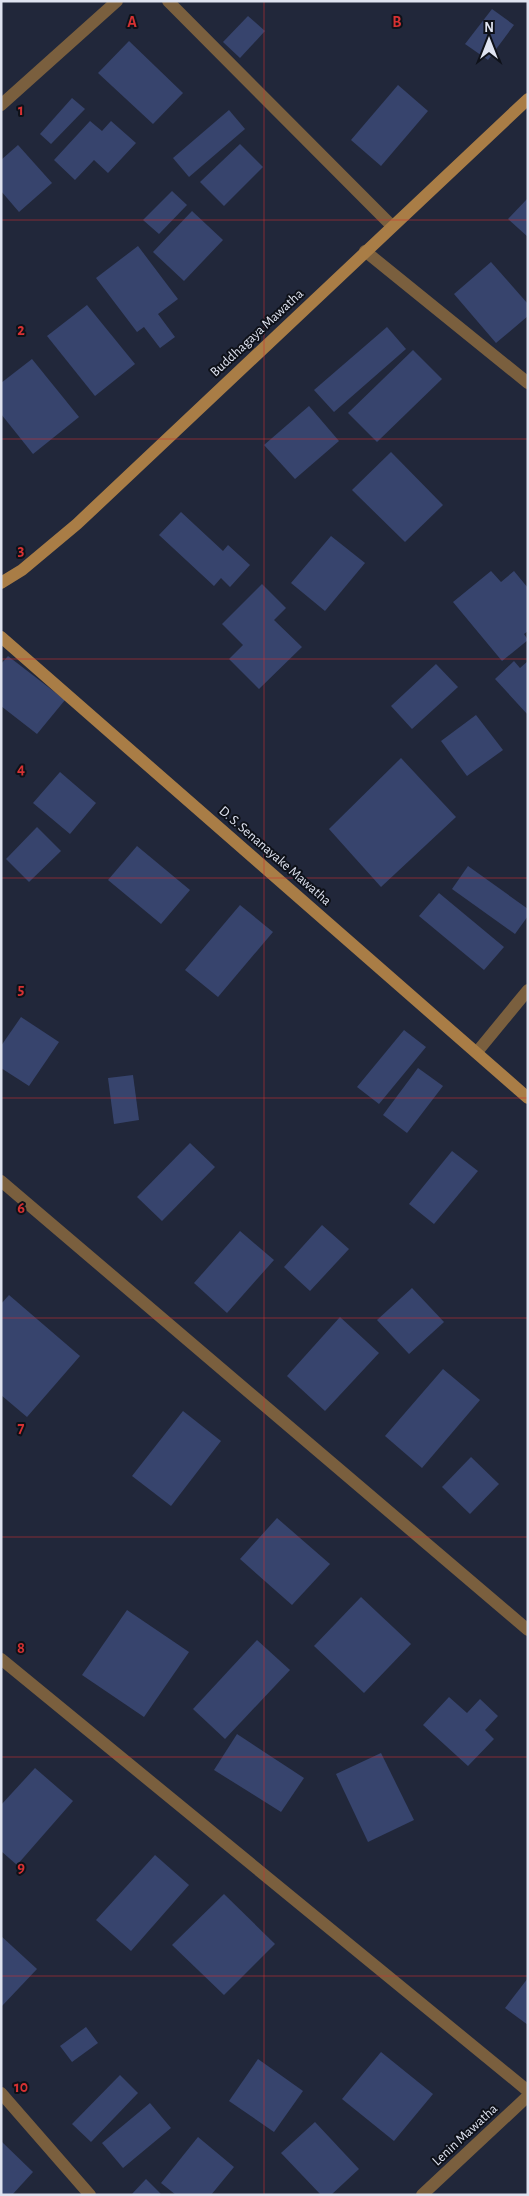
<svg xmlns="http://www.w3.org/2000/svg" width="529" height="2196" viewBox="0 0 529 2196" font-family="'Alegreya Sans',sans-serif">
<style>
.building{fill:#37446d}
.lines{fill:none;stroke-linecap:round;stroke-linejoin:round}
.minor{stroke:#7a5f3e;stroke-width:12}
.secondary{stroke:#a97d46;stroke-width:12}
.grid{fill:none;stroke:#d63132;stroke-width:1;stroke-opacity:0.55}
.labels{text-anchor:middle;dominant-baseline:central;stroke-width:4;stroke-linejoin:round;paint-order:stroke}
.street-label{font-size:14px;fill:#dfe3f0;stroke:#0e1119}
.grid-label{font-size:16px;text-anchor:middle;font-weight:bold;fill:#d63132;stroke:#0e1119;stroke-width:4;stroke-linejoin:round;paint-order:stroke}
</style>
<rect width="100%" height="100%" fill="#21273a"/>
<g class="building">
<polygon points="492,9 514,25 488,60 465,44"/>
<polygon points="248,16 265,31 240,58 223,42"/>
<polygon points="129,41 183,93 153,124 98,73"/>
<polygon points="398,85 428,111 381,166 351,140"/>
<polygon points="72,98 85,109 51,144 40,134"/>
<polygon points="229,110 245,129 189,177 173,158"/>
<polygon points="90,121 102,131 111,121 136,143 108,173 94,160 75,180 54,160"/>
<polygon points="240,144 263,167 224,206 200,182"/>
<polygon points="18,145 52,183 19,212 1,191 1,160"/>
<polygon points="172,191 187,205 159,234 143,220"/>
<polygon points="528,198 528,237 508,219"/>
<polygon points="192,211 223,240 184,281 153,252"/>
<polygon points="138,246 178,299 158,314 175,337 160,348 144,327 137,332 96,278"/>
<polygon points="491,262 528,304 528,316 496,343 454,294"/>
<polygon points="87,305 135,364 95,396 47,336"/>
<polygon points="387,327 406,349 334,412 314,390"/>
<polygon points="413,350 442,379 377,442 348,413"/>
<polygon points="32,359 79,417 33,454 1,414 1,383"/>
<polygon points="309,406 339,441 295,479 264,445"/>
<polygon points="391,452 443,505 405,542 352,490"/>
<polygon points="181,512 223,551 228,545 250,565 230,587 221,578 214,586 159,535"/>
<polygon points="331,536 365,563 325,611 291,583"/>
<polygon points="491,571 501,582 514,571 528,588 528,631 524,634 528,640 502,661 453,602"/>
<polygon points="262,584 286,608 274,620 302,647 259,689 229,659 243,645 222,624"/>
<polygon points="8,656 65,700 37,734 1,706 1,664"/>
<polygon points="514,661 520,668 528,661 528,715 495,679"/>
<polygon points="436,664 458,687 412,729 391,706"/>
<polygon points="476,715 503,750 467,776 441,741"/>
<polygon points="401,758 456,817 381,887 329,829"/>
<polygon points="60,772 96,803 70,834 33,803"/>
<polygon points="37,827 61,851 29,882 6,859"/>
<polygon points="137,846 190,890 161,924 108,880"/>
<polygon points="468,866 528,909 528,916 515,934 452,889"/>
<polygon points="439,893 504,947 484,970 419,916"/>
<polygon points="240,905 273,932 218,997 185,970"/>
<polygon points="21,1017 59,1042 29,1086 1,1068 1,1046"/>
<polygon points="404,1030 426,1047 379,1104 357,1087"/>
<polygon points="418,1068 443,1086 407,1133 383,1115"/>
<polygon points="133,1075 139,1120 114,1124 108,1078"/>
<polygon points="190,1143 215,1167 162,1221 137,1197"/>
<polygon points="452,1151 478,1171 434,1224 409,1204"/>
<polygon points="322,1225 349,1249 310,1291 284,1267"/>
<polygon points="240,1231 274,1260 227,1313 194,1283"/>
<polygon points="412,1288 444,1322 409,1354 377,1320"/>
<polygon points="9,1295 80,1356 27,1417 1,1395 1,1304"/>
<polygon points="340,1317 379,1353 325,1411 287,1376"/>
<polygon points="443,1369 480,1400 422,1468 385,1436"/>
<polygon points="183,1411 221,1441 171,1506 132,1476"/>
<polygon points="471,1457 499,1484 470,1514 442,1487"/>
<polygon points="277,1518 330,1564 292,1605 240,1559"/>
<polygon points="361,1597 411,1644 364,1693 314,1646"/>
<polygon points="127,1610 189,1652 144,1717 82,1675"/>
<polygon points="257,1640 290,1670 225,1739 193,1709"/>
<polygon points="449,1697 467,1713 480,1699 498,1716 485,1730 494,1739 468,1766 423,1725"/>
<polygon points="237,1734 304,1778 281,1812 214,1770"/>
<polygon points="381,1753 414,1820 368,1842 336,1774"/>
<polygon points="35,1768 73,1801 17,1865 1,1851 1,1805"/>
<polygon points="155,1855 189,1885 131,1951 96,1920"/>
<polygon points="224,1894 275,1944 224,1995 172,1945"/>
<polygon points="1,1936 37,1969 1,2007"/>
<polygon points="528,1978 528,2025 505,2008"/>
<polygon points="86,2027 98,2043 72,2062 60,2046"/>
<polygon points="381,2052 433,2094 394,2141 342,2099"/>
<polygon points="258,2059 303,2091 274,2132 229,2101"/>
<polygon points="120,2075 138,2093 91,2142 72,2124"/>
<polygon points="150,2103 171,2128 123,2168 102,2143"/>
<polygon points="315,2122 359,2169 331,2195 321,2195 281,2153"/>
<polygon points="198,2137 234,2167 211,2195 176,2195 161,2183"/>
<polygon points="1,2141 33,2172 12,2195 1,2195"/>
<polygon points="146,2179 162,2195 131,2195"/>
</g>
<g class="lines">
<g class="minor">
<polyline points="168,1 392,226"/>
<polyline points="1,105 117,1"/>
<polyline points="365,251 528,383"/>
<polyline points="477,1052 528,990"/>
<polyline points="1,1181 528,1630"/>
<polyline points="1,1659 528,2091"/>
<polyline points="1,2093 90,2195"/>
<polyline points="422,2195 528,2096"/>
</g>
<g class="secondary">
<polyline points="1,583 22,570 77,524 528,99"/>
<polyline points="1,637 528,1098"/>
</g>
</g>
<path class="grid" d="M264 1V2195M1 220H528M1 439H528M1 659H528M1 878H528M1 1098H528M1 1318H528M1 1537H528M1 1757H528M1 1976H528"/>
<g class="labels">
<g class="street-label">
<text transform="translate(257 333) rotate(-43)">Buddhagaya Mawatha</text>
<text transform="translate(275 856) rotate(41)">D. S. Senanayake Mawatha</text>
<text transform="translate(465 2135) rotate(-43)">Lenin Mawatha</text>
</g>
</g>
<g class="grid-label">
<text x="132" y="27">A</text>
<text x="397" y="27">B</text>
<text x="21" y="115">1</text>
<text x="21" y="335">2</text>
<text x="21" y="555">3</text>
<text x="21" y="774">4</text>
<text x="21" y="994">5</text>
<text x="21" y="1213">6</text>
<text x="21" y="1433">7</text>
<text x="21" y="1653">8</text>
<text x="21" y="1872">9</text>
<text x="21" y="2092">10</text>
</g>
<rect width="529" height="2196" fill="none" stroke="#dfe3f0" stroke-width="5"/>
<g transform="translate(489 40)" stroke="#0e1119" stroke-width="4" paint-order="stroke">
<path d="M0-4L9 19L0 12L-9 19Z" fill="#dfe3f0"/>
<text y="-8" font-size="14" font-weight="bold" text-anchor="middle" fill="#dfe3f0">N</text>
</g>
</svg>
